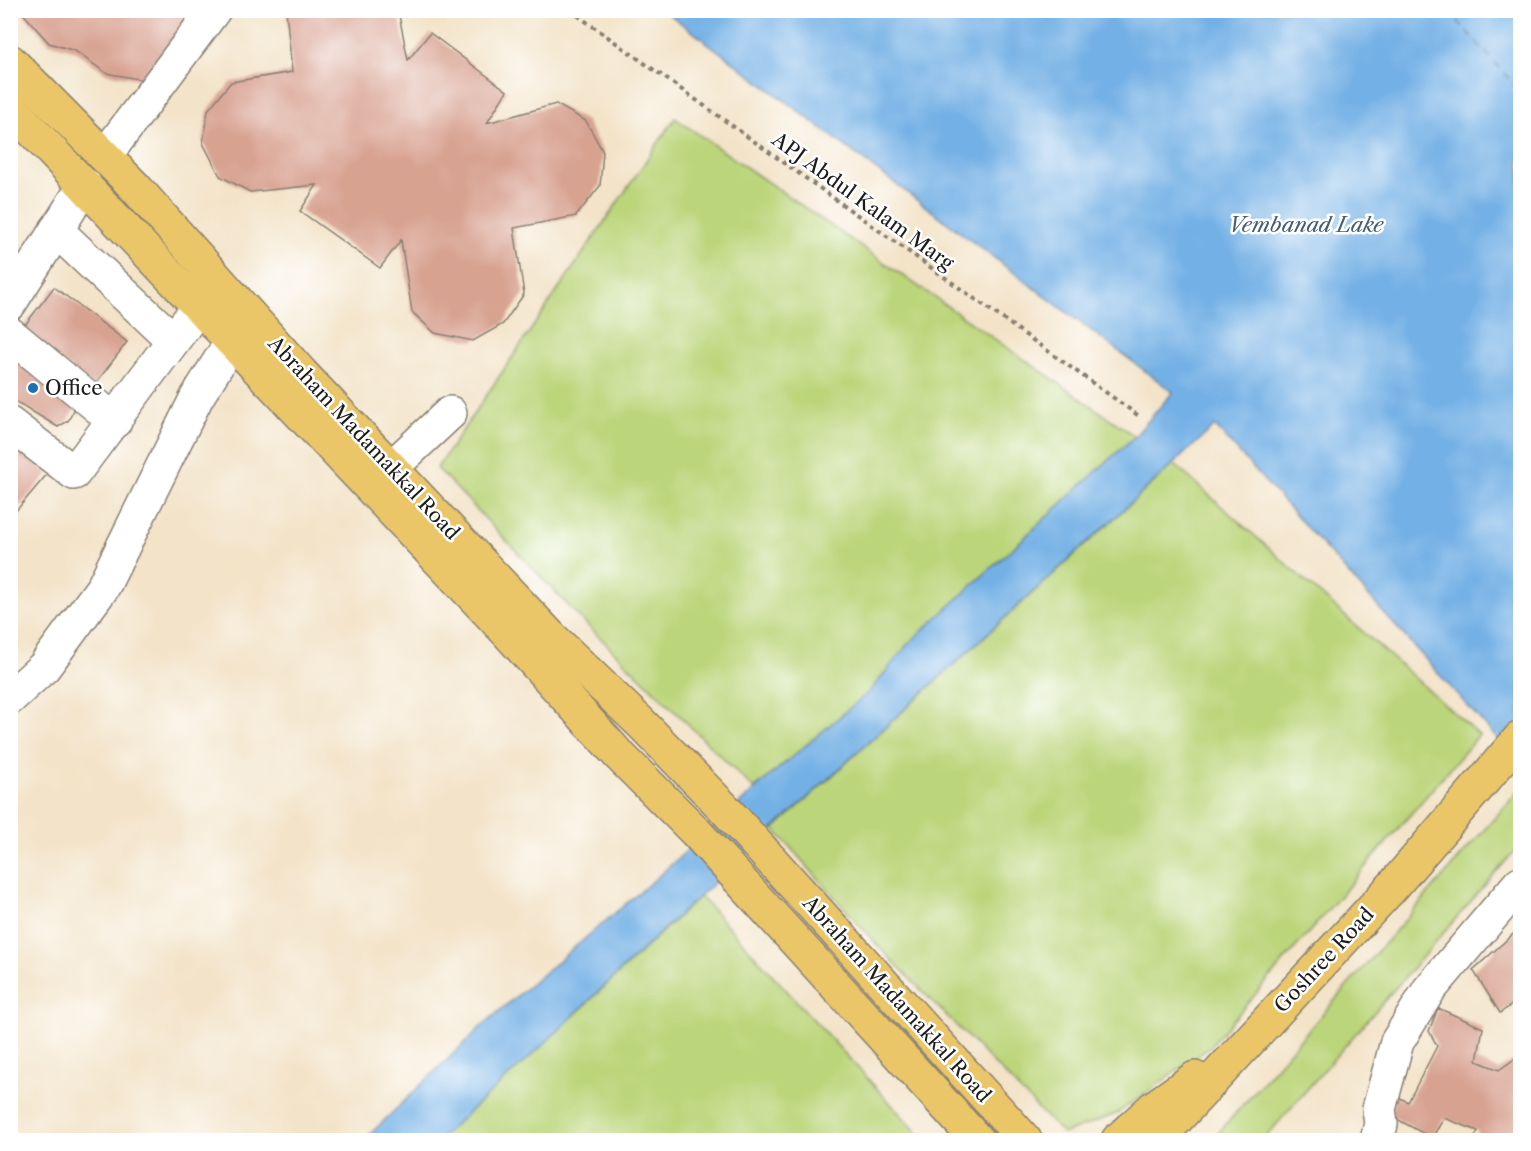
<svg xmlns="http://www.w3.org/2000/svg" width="1531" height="1151" viewBox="0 0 1531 1151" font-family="'Libre Caslon Text',serif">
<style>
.green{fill:#bbd57a;stroke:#6c784b;stroke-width:1.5}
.water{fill:#73b0e5;stroke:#486680;stroke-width:1.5}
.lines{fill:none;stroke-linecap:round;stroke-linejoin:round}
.ferry{stroke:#435f76;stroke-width:1.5;stroke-dasharray:8 6;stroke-linecap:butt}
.building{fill:#d8a291}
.minor-casing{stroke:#888072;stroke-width:36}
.major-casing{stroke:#888072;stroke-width:36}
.path{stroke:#888072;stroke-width:4;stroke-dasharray:4.5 4.5;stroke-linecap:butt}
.minor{stroke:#fff;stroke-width:33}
.major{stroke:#ebc669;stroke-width:33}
.poi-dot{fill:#1f6fb2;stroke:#fff;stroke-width:2}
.labels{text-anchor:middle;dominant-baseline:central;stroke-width:5;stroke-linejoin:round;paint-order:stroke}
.street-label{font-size:20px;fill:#1c1c1c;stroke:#fff}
.poi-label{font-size:20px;fill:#1c1c1c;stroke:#fff;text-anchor:start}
.water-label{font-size:21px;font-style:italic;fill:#435f76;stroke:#fff}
</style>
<rect width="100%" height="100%" fill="#fff"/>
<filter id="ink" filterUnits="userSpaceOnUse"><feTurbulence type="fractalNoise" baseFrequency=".0167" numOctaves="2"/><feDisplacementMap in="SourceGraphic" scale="12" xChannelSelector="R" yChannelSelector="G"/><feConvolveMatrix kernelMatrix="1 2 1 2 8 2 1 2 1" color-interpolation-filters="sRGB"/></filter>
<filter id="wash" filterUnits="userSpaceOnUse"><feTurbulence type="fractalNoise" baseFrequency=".008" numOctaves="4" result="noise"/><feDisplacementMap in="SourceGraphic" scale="24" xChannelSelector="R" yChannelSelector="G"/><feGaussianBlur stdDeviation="1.35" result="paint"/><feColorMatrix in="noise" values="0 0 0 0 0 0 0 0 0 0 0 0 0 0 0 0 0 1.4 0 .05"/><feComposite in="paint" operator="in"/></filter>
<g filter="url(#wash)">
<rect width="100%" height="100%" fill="#f3e3c8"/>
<g class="green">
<polygon points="675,118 1135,436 907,645 870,691 754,789 586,624 437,468"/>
<polygon points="1174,464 1479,735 1209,1048 1116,1114 1063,1134 878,946 774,829"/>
<polygon points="1520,789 1520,845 1263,1140 1212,1140"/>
<polygon points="700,896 924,1140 438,1140 541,1047"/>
</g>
<polygon class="water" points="665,11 1520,11 1520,764 1215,426 668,925 541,1047 438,1140 364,1140 485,1023 655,879 771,775 870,691 907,645 1135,436 1173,392"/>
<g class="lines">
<polyline class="ferry" points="1448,10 1520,91"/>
</g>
<g id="blocks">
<g class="building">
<polygon points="20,10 208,10 154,82 106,73 75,51 49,43"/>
<polygon points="286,10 398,10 408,60 430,33 507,91 487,123 556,104 586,121 603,152 600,186 576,216 514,228 524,294 503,324 473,341 435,333 412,312 401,240 380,268 300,211 317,185 250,192 220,176 203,143 208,110 231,82 292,72"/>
<polygon points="54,287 127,342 94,386 21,330"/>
<polygon points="16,357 72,401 74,410 68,421 58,427 10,398 10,364"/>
<polygon points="10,441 48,473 10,518"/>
<polygon points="1520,928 1520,999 1500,1013 1473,970"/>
<polygon points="1438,1008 1483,1028 1477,1061 1499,1070 1520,1055 1520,1140 1473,1140 1478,1131 1444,1118 1432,1138 1391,1116 1394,1095 1408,1102 1437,1046 1429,1031"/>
</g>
</g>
</g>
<g filter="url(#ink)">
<use href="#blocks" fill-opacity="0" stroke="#888072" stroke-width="1.5"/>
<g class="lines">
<defs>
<g id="minor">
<polyline points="105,156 214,10"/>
<polyline points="56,230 173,340"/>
<polyline points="10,303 85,185"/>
<polyline points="10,334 115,421"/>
<polyline points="10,424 74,473 200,305"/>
<polyline points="391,468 450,413"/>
<polyline points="10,698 44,667 103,587 197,397 232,341"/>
<polyline points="1377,1140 1381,1124 1379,1109 1397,1042 1429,990 1520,883"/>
</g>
<g id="major">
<polyline points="10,61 134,186 302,374 551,637 642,724 724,808 1025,1140"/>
<polyline points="10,107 507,632 617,753 695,831 977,1140"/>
<polyline points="1118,1140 1153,1108 1195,1078"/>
<polyline points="1157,1140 1393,886 1520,738"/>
</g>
</defs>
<use href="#minor" class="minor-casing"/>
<use href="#major" class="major-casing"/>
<polyline class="path" points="570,10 1139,416"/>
<use href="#minor" class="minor"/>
<use href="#major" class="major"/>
</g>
</g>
<circle class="poi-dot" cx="33" cy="388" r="6"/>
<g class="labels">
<g class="street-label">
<text transform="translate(863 201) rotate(36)">APJ Abdul Kalam Marg</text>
<text transform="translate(364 438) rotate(47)">Abraham Madamakkal Road</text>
<text transform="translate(1324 960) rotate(-47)">Goshree Road</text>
<text transform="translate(897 999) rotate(48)">Abraham Madamakkal Road</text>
</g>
<g class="poi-label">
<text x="45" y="388">Office</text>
</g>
<g class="water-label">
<text x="1306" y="224">Vembanad Lake</text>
</g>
</g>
<rect width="1531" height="1151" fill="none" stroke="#fff" stroke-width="36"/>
</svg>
